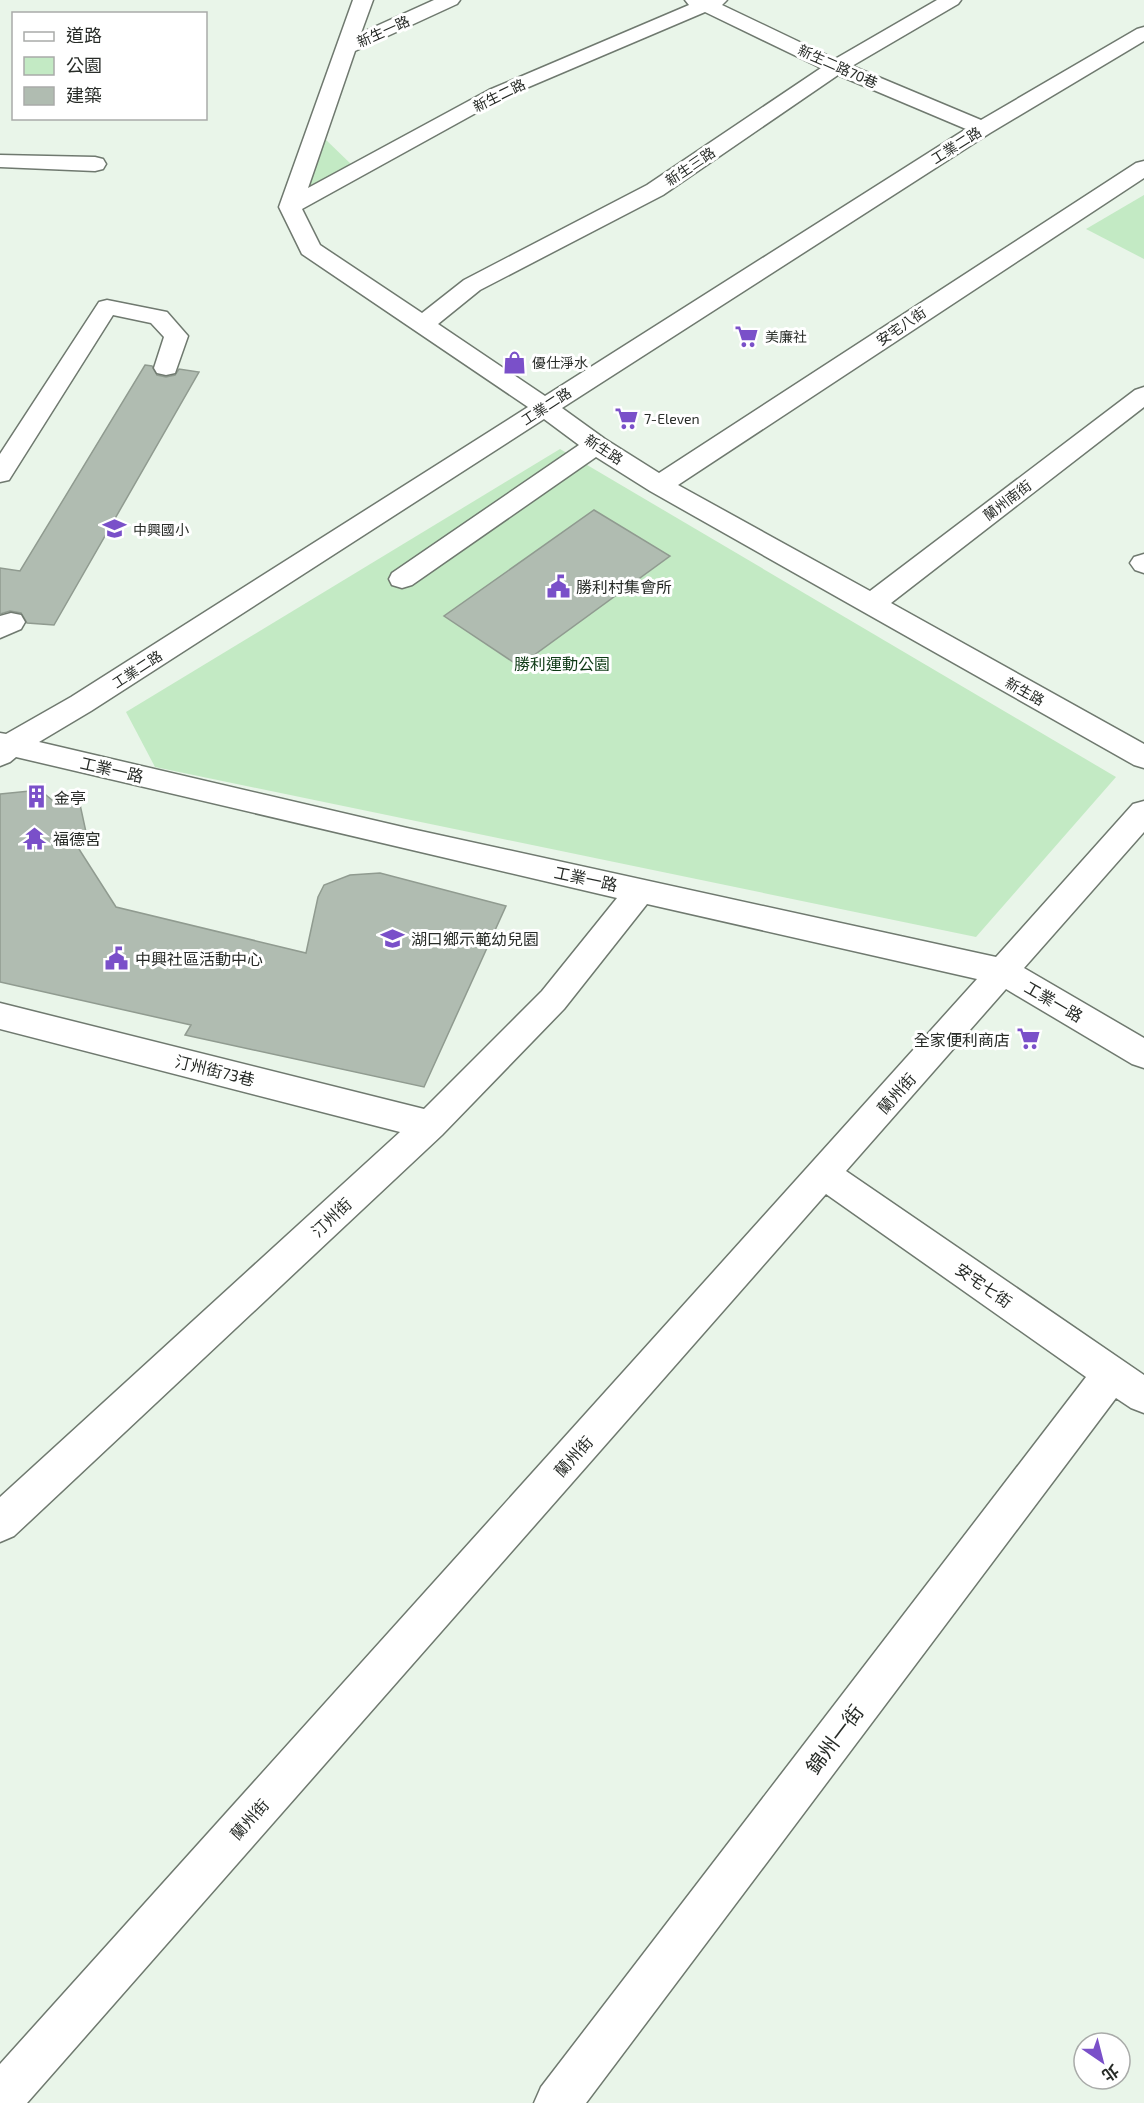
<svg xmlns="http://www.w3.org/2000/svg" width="1144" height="2103" viewBox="0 0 1144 2103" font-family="'Exo 2','Noto Sans TC',sans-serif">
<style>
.green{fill:#c3eac4}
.building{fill:#b0bcb1;stroke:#909b90;stroke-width:1.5}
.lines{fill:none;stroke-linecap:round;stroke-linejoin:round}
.minor-casing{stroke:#6f796f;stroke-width:3}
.minor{fill:#fff;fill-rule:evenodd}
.labels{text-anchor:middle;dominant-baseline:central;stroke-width:6;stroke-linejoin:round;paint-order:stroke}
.far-street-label{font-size:14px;fill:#282c28;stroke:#fff}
.far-poi-label{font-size:14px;fill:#282c28;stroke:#fff;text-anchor:start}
.poi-label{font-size:16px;fill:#282c28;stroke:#fff;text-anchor:start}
.park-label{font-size:16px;fill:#0d3914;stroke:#fff}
.street-label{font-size:16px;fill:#282c28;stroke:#fff}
.near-street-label{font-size:20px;fill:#282c28;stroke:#fff}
</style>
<rect width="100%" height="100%" fill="#e9f5e9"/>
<g class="green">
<polygon points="324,138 354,167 302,193"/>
<polygon points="1144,195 1144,259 1086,229"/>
<polygon points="560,449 1116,777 976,937 155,767 126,712"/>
</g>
<g class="building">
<polygon points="145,365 152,366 157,375 166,377 175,375 179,369 199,372 54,625 27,623 21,613 10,611 0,614 0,568 20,571"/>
<polygon points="594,510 670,556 519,666 444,616"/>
<polygon points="40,790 52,800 78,795 86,832 77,846 116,907 306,953 318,897 324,885 350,875 380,873 506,906 424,1087 185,1035 191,1025 0,982 0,794"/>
</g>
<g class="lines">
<defs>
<g id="minor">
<path d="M353 0H373L361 33 434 0H460L457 4 355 51 308 188 489 90 689 5 685 0H727L722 5 835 59 937 0H961L958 4 852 66 981 120 1137 29 1144 27V41L990 133 562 408 605 439 659 473 1136 163 1144 161V178L678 485 870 591 1135 390 1144 387V407L891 603 1144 744V768L1134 765 650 491 596 457 412 585 402 588 392 585 389 579 392 573 579 445 544 419 91 711 39 742 407 828 996 957 1133 804 1144 801V832L1024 968 1144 1038V1068L1132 1064 1006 989 846 1171 1144 1375V1413L1131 1408 1116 1398 586 2103H534L541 2087 1086 1377 826 1194 27 2103H0V2064L977 979 647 904 564 1009 442 1135 14 1536 0 1542V1497L400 1132 0 1029V1003L424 1109 542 991 617 898 16 757 10 762 0 766V733L6 734 71 697 528 407 302 254 279 207ZM705 12 821 68 647 185 464 280 422 313 320 245 302 209 503 98ZM838 75 966 129 545 396 438 324 480 290 663 195Z"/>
<polygon points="0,155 95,157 103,159 106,164 103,169 95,171 0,167"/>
<polygon points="107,300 167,312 188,336 175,373 166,375 157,373 154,368 164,337 151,323 113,315 9,480 0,482 0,454 99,302"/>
<polygon points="1144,554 1144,573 1135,570 1130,563 1134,557"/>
<polygon points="11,613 21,615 25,622 21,629 0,638 0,616"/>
</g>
</defs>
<use href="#minor" class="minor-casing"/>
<use href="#minor" class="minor"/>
</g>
<defs>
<symbol id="supermarket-bare" viewBox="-9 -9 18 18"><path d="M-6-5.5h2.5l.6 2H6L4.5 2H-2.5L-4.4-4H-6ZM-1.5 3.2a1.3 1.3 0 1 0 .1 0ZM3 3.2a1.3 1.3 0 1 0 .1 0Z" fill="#7a50c9" stroke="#fff" stroke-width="2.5" paint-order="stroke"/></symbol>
<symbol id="shop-bare" viewBox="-9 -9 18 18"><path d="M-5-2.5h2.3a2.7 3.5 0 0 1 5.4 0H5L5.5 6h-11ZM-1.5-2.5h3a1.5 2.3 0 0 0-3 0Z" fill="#7a50c9" stroke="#fff" stroke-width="2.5" paint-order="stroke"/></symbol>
<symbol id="school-bare" viewBox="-9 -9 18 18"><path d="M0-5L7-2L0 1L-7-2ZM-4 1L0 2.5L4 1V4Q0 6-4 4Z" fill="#7a50c9" stroke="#fff" stroke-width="2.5" paint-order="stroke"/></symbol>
<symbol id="civic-bare" viewBox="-9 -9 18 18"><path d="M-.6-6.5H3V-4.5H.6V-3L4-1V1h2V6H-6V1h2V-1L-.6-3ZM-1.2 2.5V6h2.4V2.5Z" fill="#7a50c9" stroke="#fff" stroke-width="2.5" paint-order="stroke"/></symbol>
<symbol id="building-bare" viewBox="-9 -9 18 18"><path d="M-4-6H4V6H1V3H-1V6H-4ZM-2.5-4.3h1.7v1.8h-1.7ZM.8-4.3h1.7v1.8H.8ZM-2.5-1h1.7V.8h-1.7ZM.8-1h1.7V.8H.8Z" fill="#7a50c9" stroke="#fff" stroke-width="2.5" paint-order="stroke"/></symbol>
<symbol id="temple-bare" viewBox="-9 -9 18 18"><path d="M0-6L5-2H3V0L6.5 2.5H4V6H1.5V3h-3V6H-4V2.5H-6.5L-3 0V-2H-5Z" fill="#7a50c9" stroke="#fff" stroke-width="2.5" paint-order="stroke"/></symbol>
</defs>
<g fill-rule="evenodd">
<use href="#supermarket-bare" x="730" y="320" width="33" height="33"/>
<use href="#shop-bare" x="498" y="346" width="33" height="33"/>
<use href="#supermarket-bare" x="610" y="402" width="33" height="33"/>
<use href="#school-bare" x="98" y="512" width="33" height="33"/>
<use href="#civic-bare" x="542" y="570" width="33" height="33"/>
<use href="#building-bare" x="20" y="780" width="33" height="33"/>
<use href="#temple-bare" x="18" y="822" width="33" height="33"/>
<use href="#school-bare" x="376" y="922" width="33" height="33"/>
<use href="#civic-bare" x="100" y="942" width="33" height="33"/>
<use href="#supermarket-bare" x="1012" y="1022" width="33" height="33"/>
</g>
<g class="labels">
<g class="far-street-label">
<text transform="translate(383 31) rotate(-24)">新生一路</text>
<text transform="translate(838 66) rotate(24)">新生二路70巷</text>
<text transform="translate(499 95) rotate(-26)">新生二路</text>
<text transform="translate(956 145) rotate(-32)">工業二路</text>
<text transform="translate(690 166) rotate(-34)">新生三路</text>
<text transform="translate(901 326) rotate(-34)">安宅八街</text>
<text transform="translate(546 406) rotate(-33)">工業二路</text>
<text transform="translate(604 449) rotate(33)">新生路</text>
<text transform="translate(1007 500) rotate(-37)">蘭州南街</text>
<text transform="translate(137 669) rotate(-33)">工業二路</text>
<text transform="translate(1025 691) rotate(29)">新生路</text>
</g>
<g class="far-poi-label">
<text x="765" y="336">美廉社</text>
<text x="532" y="362">優仕淨水</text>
<text x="644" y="418">7-Eleven</text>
<text x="133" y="529">中興國小</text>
</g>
<g class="poi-label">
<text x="576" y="586">勝利村集會所</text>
<text x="54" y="797">金亭</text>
<text x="53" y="838">福德宮</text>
<text x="411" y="938">湖口鄉示範幼兒園</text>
<text x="135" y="958">中興社區活動中心</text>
<text x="1010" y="1039" text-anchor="end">全家便利商店</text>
</g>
<g class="park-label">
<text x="562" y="663">勝利運動公園</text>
</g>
<g class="street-label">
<text transform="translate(112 769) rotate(13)">工業一路</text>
<text transform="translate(586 878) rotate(12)">工業一路</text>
<text transform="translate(1054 1001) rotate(30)">工業一路</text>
<text transform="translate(215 1070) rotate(14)">汀州街73巷</text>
<text transform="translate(896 1093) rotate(-48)">蘭州街</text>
<text transform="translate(331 1217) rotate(-43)">汀州街</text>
<text transform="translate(984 1285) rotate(35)">安宅七街</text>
<text transform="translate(573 1456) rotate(-48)">蘭州街</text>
<text transform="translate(249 1819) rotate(-48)">蘭州街</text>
</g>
<g class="near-street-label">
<text transform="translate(834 1739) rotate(-53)">錦州一街</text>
</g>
</g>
<rect x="12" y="12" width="195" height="108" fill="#ffffff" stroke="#a9aba9" stroke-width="1.5"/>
<rect x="24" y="32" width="30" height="9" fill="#ffffff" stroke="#a9aba9" stroke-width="1.5"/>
<text x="66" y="42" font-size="18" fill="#282c28">道路</text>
<rect x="24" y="57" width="30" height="18" fill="#c3eac4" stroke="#a9aba9" stroke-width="1.5"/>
<text x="66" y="72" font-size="18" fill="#282c28">公園</text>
<rect x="24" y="87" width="30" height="18" fill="#b0bcb1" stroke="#a9aba9" stroke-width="1.5"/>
<text x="66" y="102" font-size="18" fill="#282c28">建築</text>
<g transform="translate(1102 2061) rotate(145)"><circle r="28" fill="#ffffff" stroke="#a9aba9" stroke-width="1.5"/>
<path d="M0-4.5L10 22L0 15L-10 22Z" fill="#7a50c9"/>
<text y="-9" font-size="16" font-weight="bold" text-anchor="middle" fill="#282c28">北</text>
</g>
</svg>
